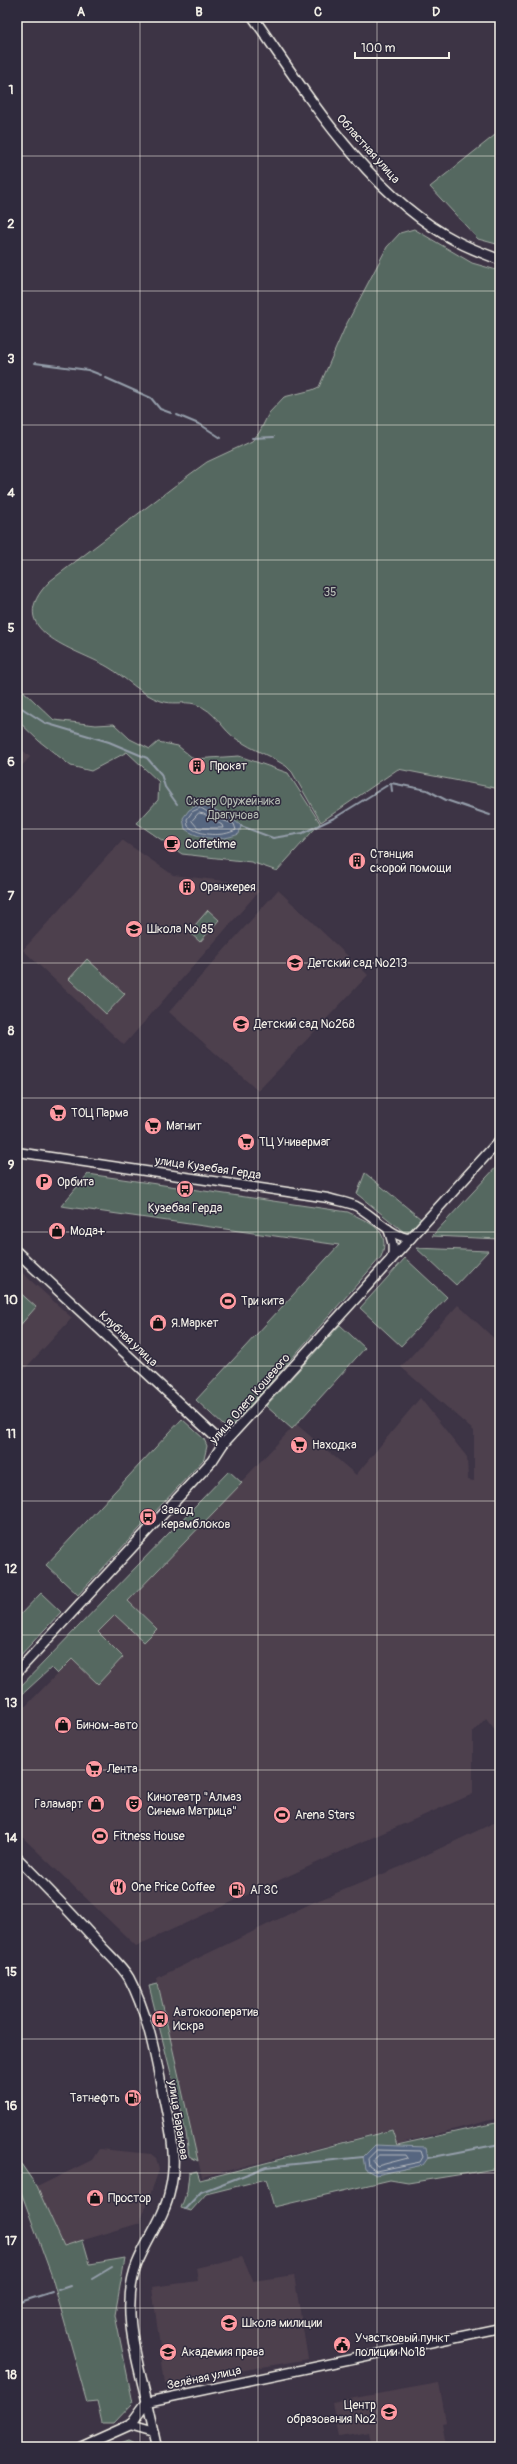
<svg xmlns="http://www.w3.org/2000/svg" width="517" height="2464" viewBox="0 0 517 2464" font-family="Pangolin,sans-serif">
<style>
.built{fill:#4e404e}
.green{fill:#546861;stroke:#a4aca4}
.water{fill:#566680;stroke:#959eaa}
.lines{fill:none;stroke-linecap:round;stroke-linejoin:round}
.shore{stroke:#b5b9be;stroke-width:1}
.stream{stroke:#959eaa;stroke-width:2}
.tertiary-casing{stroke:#f4f1e8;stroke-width:11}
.secondary-casing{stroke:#f4f1e8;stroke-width:12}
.tertiary{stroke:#2f2a3d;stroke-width:8}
.secondary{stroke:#2f2a3d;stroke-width:9}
.grid{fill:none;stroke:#f4f1e8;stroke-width:1;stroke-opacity:0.55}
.labels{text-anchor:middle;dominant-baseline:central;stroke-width:3;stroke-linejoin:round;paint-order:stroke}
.street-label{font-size:12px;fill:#f4f1e8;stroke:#2f2a3d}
.park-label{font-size:12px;fill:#b4bab2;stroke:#2f2a3d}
.poi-label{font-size:12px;fill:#f4f1e8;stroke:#2f2a3d;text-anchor:start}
.neatline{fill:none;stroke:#f4f1e8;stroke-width:1.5}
.grid-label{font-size:13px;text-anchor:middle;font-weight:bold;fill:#f4f1e8}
</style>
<rect width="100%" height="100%" fill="#3d3445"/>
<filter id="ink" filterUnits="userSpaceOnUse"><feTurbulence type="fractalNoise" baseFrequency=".025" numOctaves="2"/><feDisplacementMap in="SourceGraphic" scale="8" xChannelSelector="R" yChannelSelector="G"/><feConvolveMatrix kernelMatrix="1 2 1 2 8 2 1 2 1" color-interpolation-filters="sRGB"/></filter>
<g filter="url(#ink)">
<g class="built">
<polygon points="17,745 30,757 17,771"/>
<polygon points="122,840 173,875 250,884 259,891 124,1045 23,950"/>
<polygon points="278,890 368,975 258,1091 169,1012"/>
<polygon points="17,1268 72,1318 17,1377"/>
<polygon points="458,1305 500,1344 500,1736 486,1718 473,1732 473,1794 362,1842 136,1946 17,1832 17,1715 115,1615 144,1642 157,1629 128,1601 296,1424 356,1475 420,1398 467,1457 468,1480 474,1481 474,1431 401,1367"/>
<polygon points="500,1820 500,2104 496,2105 498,2118 397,2144 392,2129 202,2177 157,1978 312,1903 405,1865"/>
<polygon points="99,2149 151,2154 156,2158 159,2170 140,2223 64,2246 37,2187 92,2160"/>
<polygon points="242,2257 253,2281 294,2275 308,2359 165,2384 152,2287 198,2281 196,2268"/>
<polygon points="439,2383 446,2422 442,2423 446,2445 373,2447 370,2432 339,2437 332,2402"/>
</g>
<g class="green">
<polygon points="500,131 500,245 478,239 430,187"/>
<path d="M414 229 472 263 500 271V789L398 769 321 822 292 772 286 766C271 756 253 750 238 740 221 730 217 711 195 704 184 701 172 705 161 701 140 694 127 678 108 667 75 648 0 631 50 581L189 475 207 462 252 441 259 433 269 413 284 397 312 390 319 387 346 325 387 247 400 233Z"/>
<polygon points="17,685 54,720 96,725 114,724 130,739 150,749 158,742 178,746 194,759 239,756 288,773 320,823 277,871 251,862 182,854 137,823 158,800 159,782 127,752 91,771 71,766 39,741 17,720"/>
<polygon points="208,910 219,920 200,942 189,932"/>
<polygon points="87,959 125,994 106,1014 69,979"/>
<polygon points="500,1163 500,1239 432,1236"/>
<polygon points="365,1173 421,1219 410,1232 404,1232 357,1194"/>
<path d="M88 1174 348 1212C370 1223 392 1230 381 1257L233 1425 224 1426 196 1400 339 1245 61 1206Z"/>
<polygon points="416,1248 488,1251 456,1285"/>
<polygon points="405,1258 447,1297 401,1346 360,1308"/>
<polygon points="17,1290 36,1307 17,1329"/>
<polygon points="340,1325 365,1348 292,1429 266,1406"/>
<polygon points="182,1419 204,1439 207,1446 204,1459 78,1595 46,1565"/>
<polygon points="229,1471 242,1483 128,1601 157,1629 144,1642 115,1615 98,1632 123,1657 98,1684 72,1659 57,1674 51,1668 17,1699 17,1690"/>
<polygon points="41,1593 61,1612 17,1659 17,1618"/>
<polygon points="158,1984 198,2161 189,2156 186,2133 149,1986"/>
<polygon points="500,2122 500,2168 408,2183 390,2180 274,2207 266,2179 206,2194 191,2211 181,2208 187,2191 189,2173 197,2171 200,2180 392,2130 397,2145"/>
<polygon points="17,2158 37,2187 64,2246 83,2240 90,2264 125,2258 115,2315 133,2403 114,2423 102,2423 97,2401 87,2402 51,2274 17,2181"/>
<polygon points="129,2440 144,2447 109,2447"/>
</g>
<g class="water">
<path d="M200 804C208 805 237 821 241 826L239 834C222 841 200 840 185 829L183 818 189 810Z"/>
<polygon points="375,2145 426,2147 428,2158 423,2165 376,2175 365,2169 363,2157"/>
</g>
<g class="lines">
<g class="shore">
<path d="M201 808 219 819 234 824 236 830C222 837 200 836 188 826L187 819 192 812Z"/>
<polygon points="199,813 204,814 222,825 223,828 198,828 192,821"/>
<polygon points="377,2150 421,2151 423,2157 420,2162 376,2171 369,2166 368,2159"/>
<polygon points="379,2155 406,2155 408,2158 377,2166 373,2161"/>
</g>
<g class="stream">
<polyline points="17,357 19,357"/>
<polyline points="35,363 88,370 101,375"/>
<polyline points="106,378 151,398 160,409 171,413"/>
<polyline points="177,415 201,425 221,438"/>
<polyline points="252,438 274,437"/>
<polyline points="17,705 45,723 109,742 147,758 161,774 165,787 177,804"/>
<polyline points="391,783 392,791"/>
<polyline points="241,826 273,838 303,833 336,817 391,783 427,790 446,800 490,815"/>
<polyline points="428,2158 500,2144"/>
<polyline points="185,2209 201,2192 266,2167 363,2157"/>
<polyline points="92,2279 112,2267"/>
<polyline points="58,2290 70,2286"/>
<polyline points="17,2303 52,2292"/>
</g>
<defs>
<g id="tertiary">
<path d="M17 1152 328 1198C337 1201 347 1202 356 1206 373 1215 394 1239 411 1238"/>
<path d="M388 1229C392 1241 395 1248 391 1260"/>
<polyline points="130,2425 154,2432"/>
<polyline points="157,2447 147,2402 500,2328"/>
</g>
<g id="secondary">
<path d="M253 17C308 96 369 196 458 242 471 249 486 254 500 260"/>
<polyline points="17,1252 223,1444"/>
<polyline points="17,1672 212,1461 223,1444 500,1140"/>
<path d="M17 1858C46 1887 74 1916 101 1946 110 1956 122 1966 129 1978 148 2014 155 2054 163 2094 170 2126 178 2158 170 2190 165 2216 147 2239 137 2264 120 2308 137 2359 147 2402L130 2425 81 2447"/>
</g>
</defs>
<use href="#tertiary" class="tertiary-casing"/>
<use href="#secondary" class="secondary-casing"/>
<use href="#tertiary" class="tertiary"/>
<use href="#secondary" class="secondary"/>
</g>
</g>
<path class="grid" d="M140 17V2447M258 17V2447M377 17V2447M17 156H500M17 291H500M17 425H500M17 560H500M17 694H500M17 829H500M17 963H500M17 1098H500M17 1232H500M17 1366H500M17 1501H500M17 1635H500M17 1770H500M17 1904H500M17 2039H500M17 2173H500M17 2308H500"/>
<defs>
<symbol id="building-disc" viewBox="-11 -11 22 22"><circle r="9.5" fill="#ff9aa2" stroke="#2f2a3d"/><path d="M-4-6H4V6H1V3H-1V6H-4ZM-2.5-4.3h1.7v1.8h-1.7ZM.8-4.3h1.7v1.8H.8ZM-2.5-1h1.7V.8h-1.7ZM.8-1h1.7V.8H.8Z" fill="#111"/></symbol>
<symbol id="cafe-disc" viewBox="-11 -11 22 22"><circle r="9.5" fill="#ff9aa2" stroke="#2f2a3d"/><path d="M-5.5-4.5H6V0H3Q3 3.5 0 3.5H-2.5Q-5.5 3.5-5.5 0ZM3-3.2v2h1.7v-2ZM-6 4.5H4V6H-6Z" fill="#111"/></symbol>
<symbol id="school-disc" viewBox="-11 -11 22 22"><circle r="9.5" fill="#ff9aa2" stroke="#2f2a3d"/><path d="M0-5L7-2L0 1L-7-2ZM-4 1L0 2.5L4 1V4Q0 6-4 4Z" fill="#111"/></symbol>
<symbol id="supermarket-disc" viewBox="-11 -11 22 22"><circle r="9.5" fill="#ff9aa2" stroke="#2f2a3d"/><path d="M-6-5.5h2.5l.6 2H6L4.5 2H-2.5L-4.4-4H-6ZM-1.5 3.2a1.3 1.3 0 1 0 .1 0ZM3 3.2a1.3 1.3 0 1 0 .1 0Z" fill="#111"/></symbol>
<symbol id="parking-disc" viewBox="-11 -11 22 22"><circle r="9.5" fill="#ff9aa2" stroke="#2f2a3d"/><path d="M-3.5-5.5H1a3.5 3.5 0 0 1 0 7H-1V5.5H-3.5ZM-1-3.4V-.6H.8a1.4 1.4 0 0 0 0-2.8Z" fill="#111"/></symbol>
<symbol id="bus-disc" viewBox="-11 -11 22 22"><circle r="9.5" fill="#ff9aa2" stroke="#2f2a3d"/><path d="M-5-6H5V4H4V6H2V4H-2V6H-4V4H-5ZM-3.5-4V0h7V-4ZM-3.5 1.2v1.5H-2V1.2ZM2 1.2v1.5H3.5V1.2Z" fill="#111"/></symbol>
<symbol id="shop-disc" viewBox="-11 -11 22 22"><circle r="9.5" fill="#ff9aa2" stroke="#2f2a3d"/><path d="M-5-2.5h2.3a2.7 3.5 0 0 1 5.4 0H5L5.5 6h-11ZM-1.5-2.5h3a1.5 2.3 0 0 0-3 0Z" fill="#111"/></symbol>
<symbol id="stadium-disc" viewBox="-11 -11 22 22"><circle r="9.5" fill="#ff9aa2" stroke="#2f2a3d"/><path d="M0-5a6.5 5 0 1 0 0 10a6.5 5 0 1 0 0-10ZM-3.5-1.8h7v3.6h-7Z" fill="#111"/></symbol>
<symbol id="theatre-disc" viewBox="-11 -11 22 22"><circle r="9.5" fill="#ff9aa2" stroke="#2f2a3d"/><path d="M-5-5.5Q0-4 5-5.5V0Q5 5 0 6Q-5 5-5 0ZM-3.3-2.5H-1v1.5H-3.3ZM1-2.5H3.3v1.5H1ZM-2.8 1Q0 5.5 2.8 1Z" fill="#111"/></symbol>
<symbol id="restaurant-disc" viewBox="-11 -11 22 22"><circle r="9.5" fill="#ff9aa2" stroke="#2f2a3d"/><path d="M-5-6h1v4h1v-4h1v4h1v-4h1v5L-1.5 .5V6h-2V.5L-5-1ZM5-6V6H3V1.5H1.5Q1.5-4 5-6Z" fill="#111"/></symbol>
<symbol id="fuel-disc" viewBox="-11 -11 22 22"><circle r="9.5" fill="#ff9aa2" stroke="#2f2a3d"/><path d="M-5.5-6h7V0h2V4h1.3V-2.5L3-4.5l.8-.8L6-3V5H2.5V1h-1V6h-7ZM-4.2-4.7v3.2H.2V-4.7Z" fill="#111"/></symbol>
<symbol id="university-disc" viewBox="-11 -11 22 22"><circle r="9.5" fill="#ff9aa2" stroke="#2f2a3d"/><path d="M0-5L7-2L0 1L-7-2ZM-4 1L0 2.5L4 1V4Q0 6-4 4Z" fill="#111"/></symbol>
<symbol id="civic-disc" viewBox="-11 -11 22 22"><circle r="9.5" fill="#ff9aa2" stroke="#2f2a3d"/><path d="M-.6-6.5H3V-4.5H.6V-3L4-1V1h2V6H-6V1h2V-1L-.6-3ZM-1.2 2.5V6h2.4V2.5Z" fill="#111"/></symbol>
</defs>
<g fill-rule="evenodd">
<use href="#building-disc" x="187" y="756" width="20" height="20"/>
<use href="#cafe-disc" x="162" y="834" width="20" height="20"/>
<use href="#building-disc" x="347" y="851" width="20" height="20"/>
<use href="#building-disc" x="177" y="877" width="20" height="20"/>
<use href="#school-disc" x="124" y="919" width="20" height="20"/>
<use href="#school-disc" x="285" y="953" width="20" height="20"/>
<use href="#school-disc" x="231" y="1014" width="20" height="20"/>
<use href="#supermarket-disc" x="48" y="1103" width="20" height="20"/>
<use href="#supermarket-disc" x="143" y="1116" width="20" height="20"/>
<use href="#supermarket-disc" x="236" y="1132" width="20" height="20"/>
<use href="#parking-disc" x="34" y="1172" width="20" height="20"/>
<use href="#bus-disc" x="175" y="1179" width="20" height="20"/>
<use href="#shop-disc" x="47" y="1221" width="20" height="20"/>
<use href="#stadium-disc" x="218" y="1291" width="20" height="20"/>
<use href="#shop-disc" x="148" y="1313" width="20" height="20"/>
<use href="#supermarket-disc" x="289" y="1435" width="20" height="20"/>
<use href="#bus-disc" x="138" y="1507" width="20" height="20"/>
<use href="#shop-disc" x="53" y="1715" width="20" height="20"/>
<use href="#supermarket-disc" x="84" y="1759" width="20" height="20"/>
<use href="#shop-disc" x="86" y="1794" width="20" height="20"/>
<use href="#theatre-disc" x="124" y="1794" width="20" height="20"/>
<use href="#stadium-disc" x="272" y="1805" width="20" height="20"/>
<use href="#stadium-disc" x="90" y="1826" width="20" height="20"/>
<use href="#restaurant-disc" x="108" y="1877" width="20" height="20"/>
<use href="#fuel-disc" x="227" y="1880" width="20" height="20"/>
<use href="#bus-disc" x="150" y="2009" width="20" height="20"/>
<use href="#fuel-disc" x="123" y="2088" width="20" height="20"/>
<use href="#shop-disc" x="85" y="2188" width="20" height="20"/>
<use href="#university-disc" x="219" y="2313" width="20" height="20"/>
<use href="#civic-disc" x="332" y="2335" width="20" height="20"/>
<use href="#university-disc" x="158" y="2342" width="20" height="20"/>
<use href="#school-disc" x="379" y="2402" width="20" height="20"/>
</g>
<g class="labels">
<g class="street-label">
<text transform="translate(368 149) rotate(48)">Областная улица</text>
<text transform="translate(208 1168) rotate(8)">улица Кузебая Герда</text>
<text transform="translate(128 1339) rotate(43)">Клубная улица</text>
<text transform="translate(250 1399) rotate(-49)">улица Олега Кошевого</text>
<text transform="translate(178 2120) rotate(81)">улица Баранова</text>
<text transform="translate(204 2378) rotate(-12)">Зелёная улица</text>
</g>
<g class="park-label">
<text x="330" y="592">35</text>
<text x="233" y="801">Сквер Оружейника<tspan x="233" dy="14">Драгунова</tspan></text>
</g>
<g class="poi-label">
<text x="210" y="766">Прокат</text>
<text x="185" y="844">Coffetime</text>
<text x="370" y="854">Станция<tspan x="370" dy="14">скорой помощи</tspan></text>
<text x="200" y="887">Оранжерея</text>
<text x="147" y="929">Школа № 85</text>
<text x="308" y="963">Детский сад №213</text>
<text x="254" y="1024">Детский сад №268</text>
<text x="71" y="1113">ТОЦ Парма</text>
<text x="166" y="1126">Магнит</text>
<text x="259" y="1142">ТЦ Универмаг</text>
<text x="57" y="1182">Орбита</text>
<text x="185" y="1208" text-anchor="middle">Кузебая Герда</text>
<text x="70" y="1231">Мода+</text>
<text x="241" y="1301">Три кита</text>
<text x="171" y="1323">Я.Маркет</text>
<text x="312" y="1445">Находка</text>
<text x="161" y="1510">Завод<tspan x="161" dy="14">керамблоков</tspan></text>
<text x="76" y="1725">Бином-авто</text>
<text x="107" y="1769">Лента</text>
<text x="147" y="1797">Кинотеатр "Алмаз<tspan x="147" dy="14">Синема Матрица"</tspan></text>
<text x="83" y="1804" text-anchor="end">Галамарт</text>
<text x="295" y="1815">Arena Stars</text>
<text x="113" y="1836">Fitness House</text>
<text x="131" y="1887">One Price Coffee</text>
<text x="250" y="1890">АГЗС</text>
<text x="173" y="2012">Автокооператив<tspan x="173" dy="14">Искра</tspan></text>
<text x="120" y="2098" text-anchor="end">Татнефть</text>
<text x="108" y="2198">Простор</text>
<text x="242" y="2323">Школа милиции</text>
<text x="355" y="2338">Участковый пункт<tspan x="355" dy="14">полиции №18</tspan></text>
<text x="181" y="2352">Академия права</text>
<text x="376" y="2405" text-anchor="end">Центр<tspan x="376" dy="14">образования №2</tspan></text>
</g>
</g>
<rect width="517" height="2464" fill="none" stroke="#2f2a3d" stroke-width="44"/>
<path d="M355 52v6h94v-6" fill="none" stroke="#f4f1e8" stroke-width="2"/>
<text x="361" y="52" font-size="12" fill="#f4f1e8" stroke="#2f2a3d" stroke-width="3" paint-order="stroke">100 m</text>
<rect x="22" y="22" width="473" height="2420" class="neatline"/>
<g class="grid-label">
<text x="81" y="16">A</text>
<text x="199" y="16">B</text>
<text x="318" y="16">C</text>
<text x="436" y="16">D</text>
<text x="11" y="94">1</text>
<text x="11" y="228">2</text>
<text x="11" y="363">3</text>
<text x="11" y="497">4</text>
<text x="11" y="632">5</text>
<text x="11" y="766">6</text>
<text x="11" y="900">7</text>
<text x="11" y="1035">8</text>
<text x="11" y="1169">9</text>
<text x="11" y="1304">10</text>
<text x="11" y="1438">11</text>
<text x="11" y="1573">12</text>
<text x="11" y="1707">13</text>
<text x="11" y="1842">14</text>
<text x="11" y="1976">15</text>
<text x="11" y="2110">16</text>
<text x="11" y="2245">17</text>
<text x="11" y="2379">18</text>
</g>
</svg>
